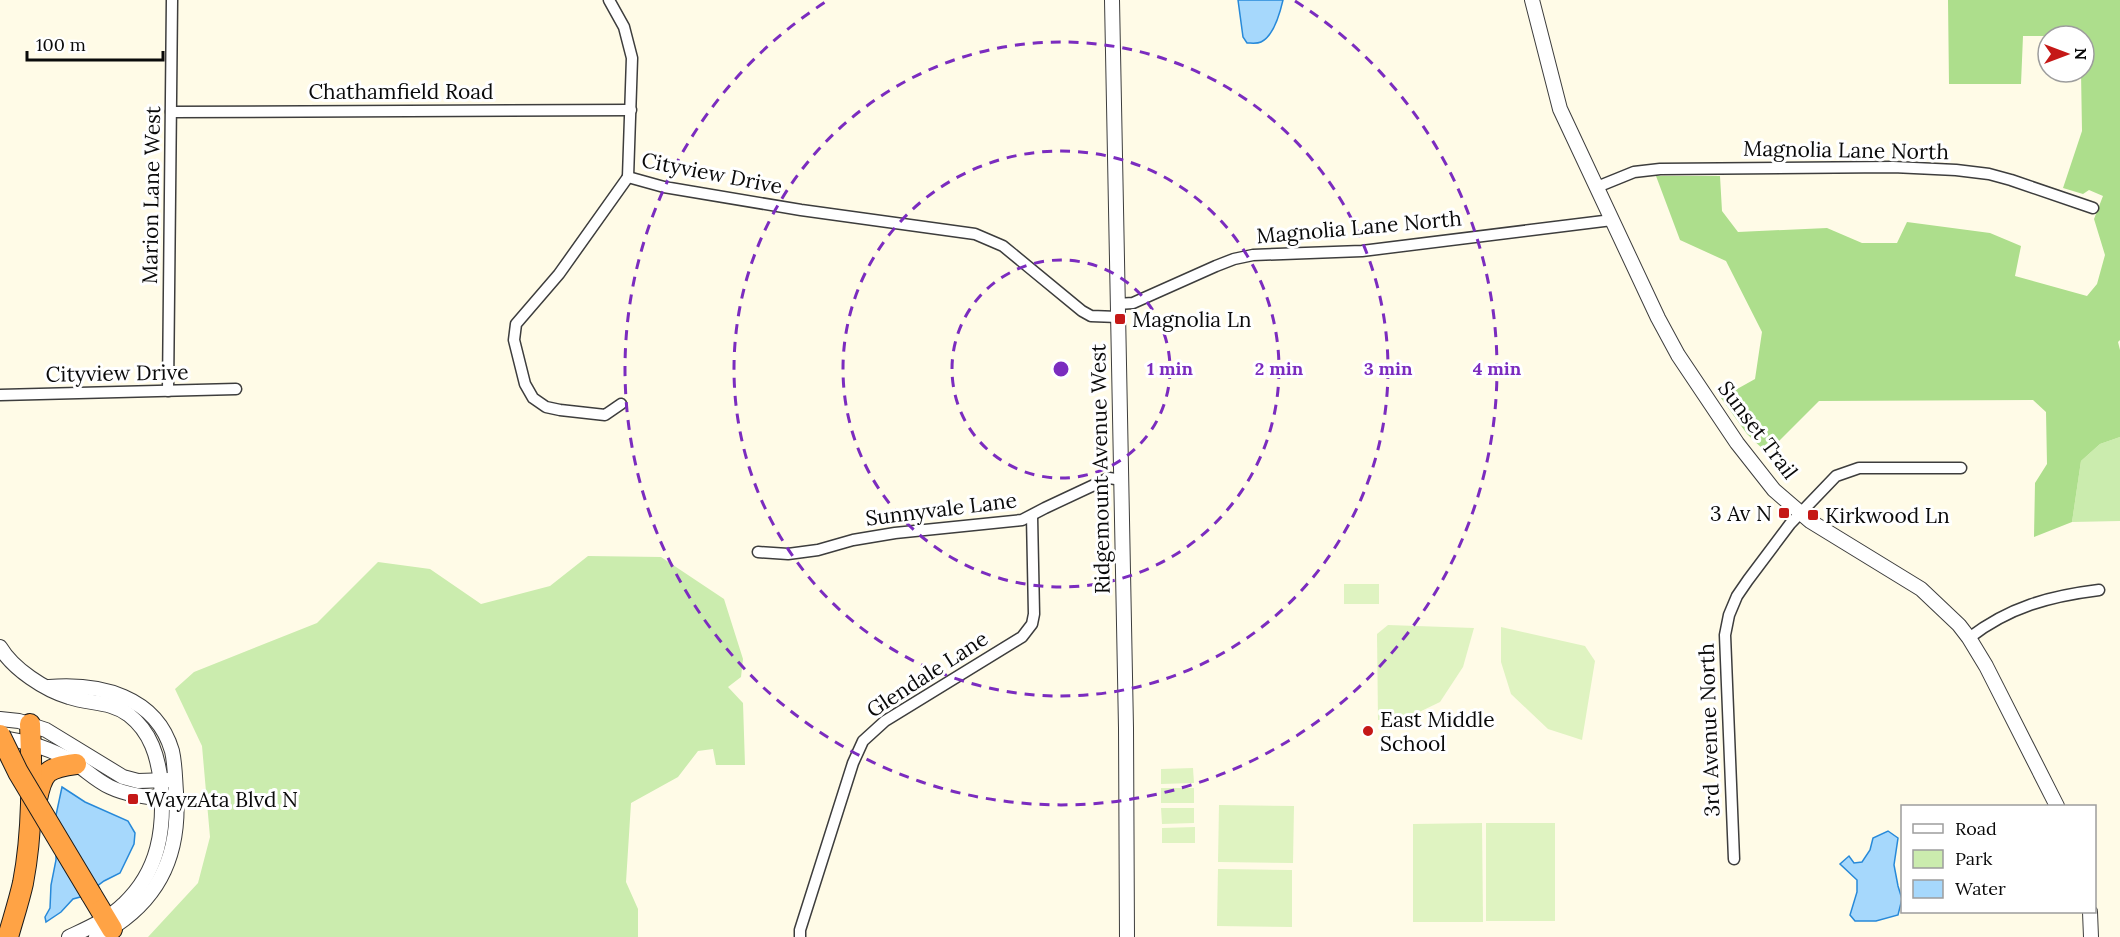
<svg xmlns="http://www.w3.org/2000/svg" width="2120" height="937" viewBox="0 0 2120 937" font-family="Lora,serif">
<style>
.green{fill:#cbecae}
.forest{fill:#adde8c}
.pitch{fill:#dff3c1}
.water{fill:#a6d8fc;stroke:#2789d9;stroke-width:1.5}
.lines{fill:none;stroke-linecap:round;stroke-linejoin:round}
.minor-casing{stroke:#3d3d3d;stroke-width:13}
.tertiary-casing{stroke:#3d3d3d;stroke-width:16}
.motorway-casing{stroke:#1b1b1b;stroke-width:22}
.minor{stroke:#fff;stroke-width:10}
.tertiary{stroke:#fff;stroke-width:14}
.motorway{stroke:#ffa345;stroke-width:20}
.motorway-bridge-casing{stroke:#1b1b1b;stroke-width:22;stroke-linecap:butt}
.motorway-bridge{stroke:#ffa345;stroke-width:20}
.ring{fill:none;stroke:#7b2cbf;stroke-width:3;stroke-dasharray:10 8}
.poi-dot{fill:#c51817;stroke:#fff;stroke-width:2}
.labels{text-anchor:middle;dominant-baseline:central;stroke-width:6;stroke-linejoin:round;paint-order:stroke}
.street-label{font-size:21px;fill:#0a0a0a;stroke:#fff}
.poi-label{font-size:21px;fill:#0a0a0a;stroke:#fff;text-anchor:start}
.centre{fill:#7b2cbf;stroke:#fff;stroke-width:3}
.ring-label{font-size:18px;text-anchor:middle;font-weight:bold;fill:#7b2cbf;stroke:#fff;stroke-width:6;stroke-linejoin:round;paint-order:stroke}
</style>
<rect width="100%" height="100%" fill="#fffbe7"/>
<g class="green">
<polygon points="2120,437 2120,521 2072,522 2081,461 2100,444"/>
<polygon points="588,556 661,557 724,599 743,659 741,677 728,687 743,703 745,765 716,765 713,749 698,751 678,777 631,803 626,882 638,909 638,937 148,937 198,883 210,837 202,746 175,689 194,672 317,623 378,562 430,569 481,604 550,586"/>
</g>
<polygon class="forest" points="1948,0 2120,0 2120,340 2118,342 2120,350 2120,437 2100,444 2081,461 2072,522 2034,537 2035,483 2047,464 2046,412 2033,400 1819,401 1767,453 1747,434 1721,398 1755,379 1762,332 1726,261 1680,240 1656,176 1720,176 1722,211 1738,232 1827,228 1862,243 1897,243 1907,222 1990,233 2021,246 2015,276 2087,296 2097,284 2105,255 2094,219 2103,196 2089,190 2083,194 2063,188 2082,131 2081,72 2084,72 2084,36 2023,36 2021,84 1949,84"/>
<g class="pitch">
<rect x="1344" y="584" width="35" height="20"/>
<polygon points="1388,625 1474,628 1463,667 1440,702 1411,716 1378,720 1377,634"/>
<polygon points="1501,627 1585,646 1595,661 1582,740 1548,729 1511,694 1501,662"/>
<polygon points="1193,768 1194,783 1161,784 1161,769"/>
<rect x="1161" y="788" width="33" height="15"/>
<polygon points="1219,805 1294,806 1293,863 1218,862"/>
<polygon points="1161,808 1194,808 1194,823 1162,824"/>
<polygon points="1482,823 1483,922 1413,922 1413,824"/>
<rect x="1486" y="823" width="69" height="98"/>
<polygon points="1195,827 1195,843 1162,843 1162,828"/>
<polygon points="1218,869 1292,870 1292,927 1217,926"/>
</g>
<g class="water">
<path d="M1238 0H1283C1280 13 1274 36 1261 42 1257 44 1251 43 1247 43L1243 37Z"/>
<polygon points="62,787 85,802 128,821 135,833 134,844 120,873 104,881 84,896 73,899 61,912 46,922 45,917 50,908 51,885 56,860 56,815"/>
<polygon points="1888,831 1898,838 1894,865 1898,886 1902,899 1898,915 1876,921 1855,921 1850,915 1857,892 1857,880 1840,864 1849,856 1854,863 1862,862 1870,850 1873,838"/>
</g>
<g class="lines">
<defs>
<g id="minor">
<polyline points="609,0 624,27 632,58 628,177"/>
<polyline points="171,112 631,110"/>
<polyline points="628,177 664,187 801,210 975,234 1003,246 1082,311 1091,316 1118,317"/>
<polyline points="1597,187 1634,172 1660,169 1893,167 1956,170 1989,174 2011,180 2093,208"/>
<polyline points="1117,304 1133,303 1216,266 1234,259 1253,255 1362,251 1612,220"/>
<polyline points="168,391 172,0"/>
<polyline points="0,395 236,389"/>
<polyline points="621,404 605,415 560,410 546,407 533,398 525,384 514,340 516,324 559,274 628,177"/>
<polyline points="758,552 788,554 818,550 853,540 895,533 1022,520 1045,508 1109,478 1122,480"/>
<path d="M1969 638C2009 607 2050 596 2099 590"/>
<polyline points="1734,859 1725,635 1729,615 1737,596 1748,580 1790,524 1836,476 1859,468 1961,468"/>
<polyline points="800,937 800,930 853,763 863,741 885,721 1022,637 1032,624 1034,614 1032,516"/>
</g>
<g id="tertiary">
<polyline points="1112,0 1126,728 1127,937"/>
<polyline points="1532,0 1560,109 1658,318 1678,355 1737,443 1774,490 1810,521 1921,589 1959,625 1969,638 1986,666 2057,806"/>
<path d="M0 647C13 669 45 690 69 697 90 704 111 701 129 715 151 732 158 757 161 783 165 829 159 871 124 904 109 919 88 928 69 937"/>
<path d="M49 687C100 683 156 696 172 751 175 764 175 779 176 792 181 859 156 906 96 937"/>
<polyline points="0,719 19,721 46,730 123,777 138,781 169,780"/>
<path d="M0 738C27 741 52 749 75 763 87 771 97 781 110 787 129 796 150 797 170 799"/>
<polyline points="2090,912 2091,937"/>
</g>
<g id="motorway">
<path d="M37 799C43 771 47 768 76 764"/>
<polyline points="91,894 112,929"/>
<path d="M8 937C13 919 19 901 23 883 33 831 32 776 30 724"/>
</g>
</defs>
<use href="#minor" class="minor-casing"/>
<use href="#tertiary" class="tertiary-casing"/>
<use href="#motorway" class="motorway-casing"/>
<use href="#minor" class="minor"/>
<use href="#tertiary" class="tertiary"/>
<use href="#motorway" class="motorway"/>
<defs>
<polyline id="motorway-bridge" points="0,735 18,772 91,894"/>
</defs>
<use href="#motorway-bridge" class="motorway-bridge-casing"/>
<use href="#motorway-bridge" class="motorway-bridge"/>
</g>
<g class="ring">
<circle cx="1061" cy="369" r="109"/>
<circle cx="1061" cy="369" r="218"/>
<circle cx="1061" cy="369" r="327"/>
<path d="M1295 1A436 436 0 1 1 827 1"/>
</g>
<g class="poi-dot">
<rect x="1114" y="313" width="12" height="12" rx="3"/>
<rect x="1778" y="507" width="12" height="12" rx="3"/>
<rect x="1807" y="509" width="12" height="12" rx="3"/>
<circle cx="1368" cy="731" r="6"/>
<rect x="127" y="793" width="12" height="12" rx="3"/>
</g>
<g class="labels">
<g class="street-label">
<text x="401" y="91">Chathamfield Road</text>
<text transform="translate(1846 150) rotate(1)">Magnolia Lane North</text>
<text transform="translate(712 173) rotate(11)">Cityview Drive</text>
<text transform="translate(151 195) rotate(-89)">Marion Lane West</text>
<text transform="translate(1359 227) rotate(-5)">Magnolia Lane North</text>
<text transform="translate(117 373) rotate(-1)">Cityview Drive</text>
<text transform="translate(1758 430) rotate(53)">Sunset Trail</text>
<text transform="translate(1100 469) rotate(-91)">Ridgemount Avenue West</text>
<text transform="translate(941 509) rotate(-7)">Sunnyvale Lane</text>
<text transform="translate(927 674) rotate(-33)">Glendale Lane</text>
<text transform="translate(1709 730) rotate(-92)">3rd Avenue North</text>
</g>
<g class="poi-label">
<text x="1132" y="319">Magnolia Ln</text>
<text x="1772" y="513" text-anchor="end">3 Av N</text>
<text x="1825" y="515">Kirkwood Ln</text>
<text x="1380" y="719">East Middle<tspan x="1380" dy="24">School</tspan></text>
<text x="145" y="799">WayzAta Blvd N</text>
</g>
</g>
<circle cx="1061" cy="369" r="9" class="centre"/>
<g class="ring-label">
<text x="1170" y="375">1 min</text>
<text x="1279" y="375">2 min</text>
<text x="1388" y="375">3 min</text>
<text x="1497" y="375">4 min</text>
</g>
<rect x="1901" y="805" width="195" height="108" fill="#ffffff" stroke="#9d9d9d" stroke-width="1.5"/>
<rect x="1913" y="824" width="30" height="9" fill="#ffffff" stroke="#9d9d9d" stroke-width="1.5"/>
<text x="1955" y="835" font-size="18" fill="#0a0a0a">Road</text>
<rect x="1913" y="850" width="30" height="18" fill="#cbecae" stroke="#9d9d9d" stroke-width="1.5"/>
<text x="1955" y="865" font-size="18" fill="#0a0a0a">Park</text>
<rect x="1913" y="880" width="30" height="18" fill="#a6d8fc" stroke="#9d9d9d" stroke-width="1.5"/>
<text x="1955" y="895" font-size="18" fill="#0a0a0a">Water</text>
<g transform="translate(2066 54) rotate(90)"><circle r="28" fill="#ffffff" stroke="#9d9d9d" stroke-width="1.5"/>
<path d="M0-4.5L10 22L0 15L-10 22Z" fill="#c51817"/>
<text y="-9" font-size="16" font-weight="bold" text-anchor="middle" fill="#0a0a0a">N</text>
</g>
<path d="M27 51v9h136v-9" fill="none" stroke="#0a0a0a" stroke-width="3"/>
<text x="36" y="51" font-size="18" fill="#0a0a0a" stroke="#ffffff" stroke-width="4.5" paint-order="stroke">100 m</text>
</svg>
